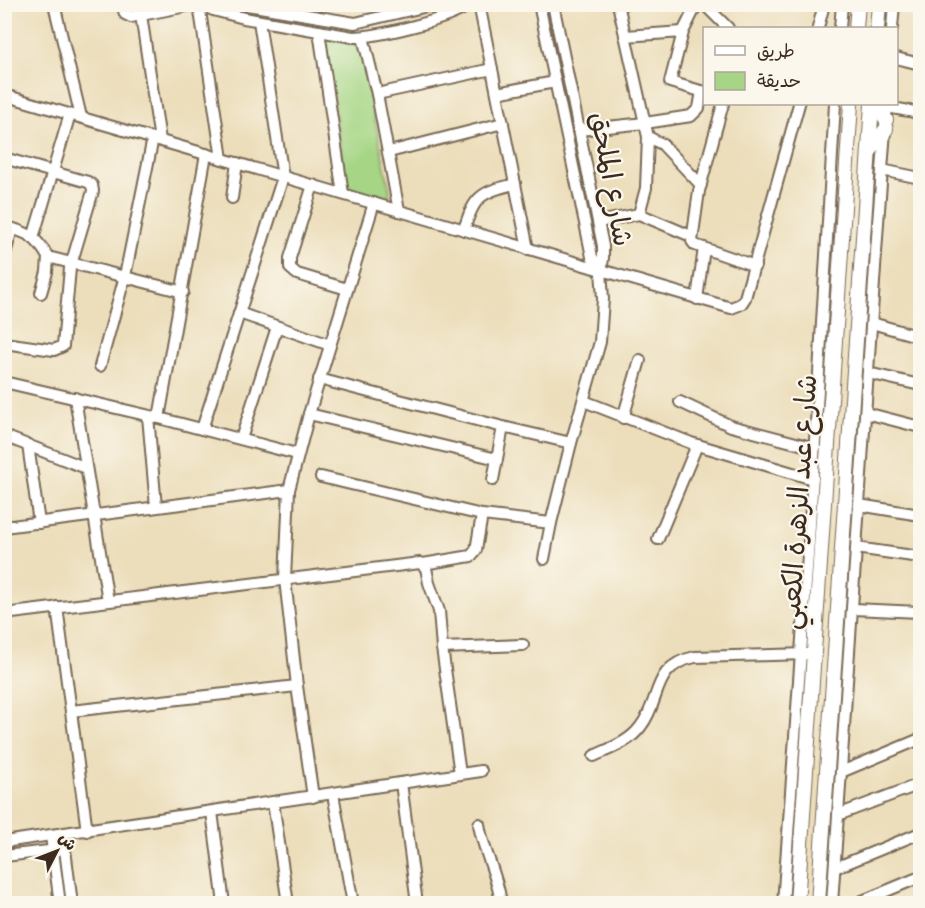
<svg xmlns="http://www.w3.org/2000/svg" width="925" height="908" viewBox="0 0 925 908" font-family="Caveat,'Playpen Sans Arabic',sans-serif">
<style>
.green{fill:#a6d685;stroke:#708052;stroke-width:1.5}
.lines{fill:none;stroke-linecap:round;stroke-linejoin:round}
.minor-casing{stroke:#796955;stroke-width:14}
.major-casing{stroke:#796955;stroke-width:16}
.minor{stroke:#fff;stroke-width:10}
.major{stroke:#fff;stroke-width:14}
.labels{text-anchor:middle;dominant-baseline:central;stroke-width:4.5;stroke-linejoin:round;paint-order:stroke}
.street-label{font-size:28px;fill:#3b2a1e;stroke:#fbf7ec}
</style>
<rect width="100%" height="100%" fill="#fbf7ec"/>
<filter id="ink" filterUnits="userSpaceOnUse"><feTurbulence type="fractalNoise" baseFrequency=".0167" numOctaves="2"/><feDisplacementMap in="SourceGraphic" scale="12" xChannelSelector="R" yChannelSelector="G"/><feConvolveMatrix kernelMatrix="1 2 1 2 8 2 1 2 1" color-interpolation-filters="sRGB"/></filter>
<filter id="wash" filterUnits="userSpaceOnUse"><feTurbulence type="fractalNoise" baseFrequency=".008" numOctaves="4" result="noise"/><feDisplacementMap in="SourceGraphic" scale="24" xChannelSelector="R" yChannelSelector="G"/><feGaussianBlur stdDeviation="1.35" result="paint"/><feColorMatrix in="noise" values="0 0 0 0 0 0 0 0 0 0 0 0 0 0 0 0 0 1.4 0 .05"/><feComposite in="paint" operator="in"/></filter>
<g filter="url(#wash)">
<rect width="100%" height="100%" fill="#ecdebb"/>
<path class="green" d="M325 38C337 40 353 38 360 49L390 191 388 199 383 200 346 187Z"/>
</g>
<g filter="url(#ink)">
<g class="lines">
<defs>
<g id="minor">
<polyline points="54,4 81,117"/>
<polyline points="122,4 125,14 131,17 197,4"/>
<polyline points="199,4 222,159"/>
<path d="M200 4 213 10 244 18 353 37C375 37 455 19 469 4"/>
<polyline points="241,4 355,23 436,4"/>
<polyline points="479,4 528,249"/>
<polyline points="539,4 590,247 592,257 601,270"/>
<polyline points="618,4 648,137 646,188 639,214"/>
<polyline points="697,4 683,32 670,82 704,92"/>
<polyline points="704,4 728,28"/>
<polyline points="141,15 160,140"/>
<polyline points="818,28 824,4"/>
<polyline points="840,28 842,4"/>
<polyline points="892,28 894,4"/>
<polyline points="319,31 343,194"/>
<polyline points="625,36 683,32"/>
<polyline points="363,37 377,94 399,211"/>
<polyline points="896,58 920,64"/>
<polyline points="497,93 555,82"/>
<polyline points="377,94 492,69"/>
<polyline points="4,95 731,308 741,304 745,298 799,104"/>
<polyline points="723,104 699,191 692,241 695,245 755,266"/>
<polyline points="887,107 920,113"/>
<polyline points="579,130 645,123 691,116 699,108 702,91"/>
<polyline points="648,137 662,144 701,185"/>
<polyline points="389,152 503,123"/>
<polyline points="4,158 88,182 92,185 93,191 70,268 63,346 54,350 4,343"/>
<polyline points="882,170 920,178"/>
<polyline points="313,185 290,258 290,268 297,274 347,289"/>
<polyline points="232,198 237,163"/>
<polyline points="598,222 639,214 691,236"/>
<path d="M4 226C28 233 35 235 48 257L47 272 41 293"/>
<path d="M464 230C474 196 481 192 515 184"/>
<polyline points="33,238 70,114"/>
<polyline points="4,257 12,229"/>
<polyline points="48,257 183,292"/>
<polyline points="697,299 704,248"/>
<polyline points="239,313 330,345"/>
<polyline points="872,323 920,337"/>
<polyline points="100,366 125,276 153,138"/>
<polyline points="868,373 920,385"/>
<polyline points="319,379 503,427 571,443"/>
<polyline points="4,382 159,418 297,454"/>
<polyline points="75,398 108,601"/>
<polyline points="584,401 691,443 813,479"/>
<polyline points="680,402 731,426 815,448"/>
<polyline points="866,413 920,427"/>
<polyline points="309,414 497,459"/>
<polyline points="148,416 156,507"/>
<polyline points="159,418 206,154"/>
<polyline points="623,418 640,360"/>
<polyline points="202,429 283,177 259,21"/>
<polyline points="4,436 86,468"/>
<polyline points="241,439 277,327"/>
<polyline points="28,445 39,523"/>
<polyline points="321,477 482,515 551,523"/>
<polyline points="493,480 503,427"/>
<polyline points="859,505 920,515"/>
<polyline points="4,527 289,490"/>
<polyline points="658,539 697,445"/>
<polyline points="856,548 920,557"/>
<polyline points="544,559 551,523 571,443 600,342 603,299 601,270 603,259 603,246 553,4"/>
<polyline points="423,564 471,556 476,550 482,515"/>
<polyline points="57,607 87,831"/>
<polyline points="853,609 920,612"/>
<polyline points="4,614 420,563 426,568 429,583 439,611 442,648 460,774"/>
<polyline points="442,648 523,645"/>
<polyline points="71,711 297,686"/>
<path d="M594 756C611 748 630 742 641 726 662 699 651 666 695 657L807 654"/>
<polyline points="841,772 920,739"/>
<polyline points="401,783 417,904"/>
<polyline points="333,794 353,904"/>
<polyline points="313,797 297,686 285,579 289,490 309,414 374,203"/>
<polyline points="273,802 288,904"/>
<polyline points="212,812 224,904"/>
<polyline points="838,815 920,784"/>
<path d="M479 824C483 852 498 875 501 904"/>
<polyline points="63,834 72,904"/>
<polyline points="51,836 60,904"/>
<polyline points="4,842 481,771"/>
<polyline points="4,856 58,850"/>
<polyline points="835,868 920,833"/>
<polyline points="783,904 809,541 835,104"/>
<polyline points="832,904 878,223 887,104"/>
<polyline points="855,904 920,877"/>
</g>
<g id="major">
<polyline points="856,28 858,4"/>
<polyline points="877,28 879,4"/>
<polyline points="876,104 886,120"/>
<polyline points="869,152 886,129"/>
<polyline points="797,904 851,104"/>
<polyline points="818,904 872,104"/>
</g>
</defs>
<use href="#minor" class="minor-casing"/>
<use href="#major" class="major-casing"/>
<use href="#minor" class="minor"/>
<use href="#major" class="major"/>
</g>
</g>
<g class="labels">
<g class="street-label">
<text transform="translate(612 179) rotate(80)">شارع الملحق</text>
<text transform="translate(798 502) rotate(-86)">شارع عبد الزهرة الكعبي</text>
</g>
</g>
<rect width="925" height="908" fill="none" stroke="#fbf7ec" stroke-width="24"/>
<rect x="703" y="27" width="195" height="78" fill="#fbf7ec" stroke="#aea59a" stroke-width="1.5"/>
<rect x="715" y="46" width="30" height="9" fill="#ffffff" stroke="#aea59a" stroke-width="1.5"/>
<text x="757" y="57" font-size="18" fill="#3b2a1e">طريق</text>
<rect x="715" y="72" width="30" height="18" fill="#a6d685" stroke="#aea59a" stroke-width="1.5"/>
<text x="757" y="87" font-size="18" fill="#3b2a1e">حديقة</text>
<g transform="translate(57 851) rotate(48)" stroke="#fbf7ec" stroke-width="4.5" paint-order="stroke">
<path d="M0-4.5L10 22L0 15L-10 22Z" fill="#3b2a1e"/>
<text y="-9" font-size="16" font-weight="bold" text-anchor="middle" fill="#3b2a1e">ش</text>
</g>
</svg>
